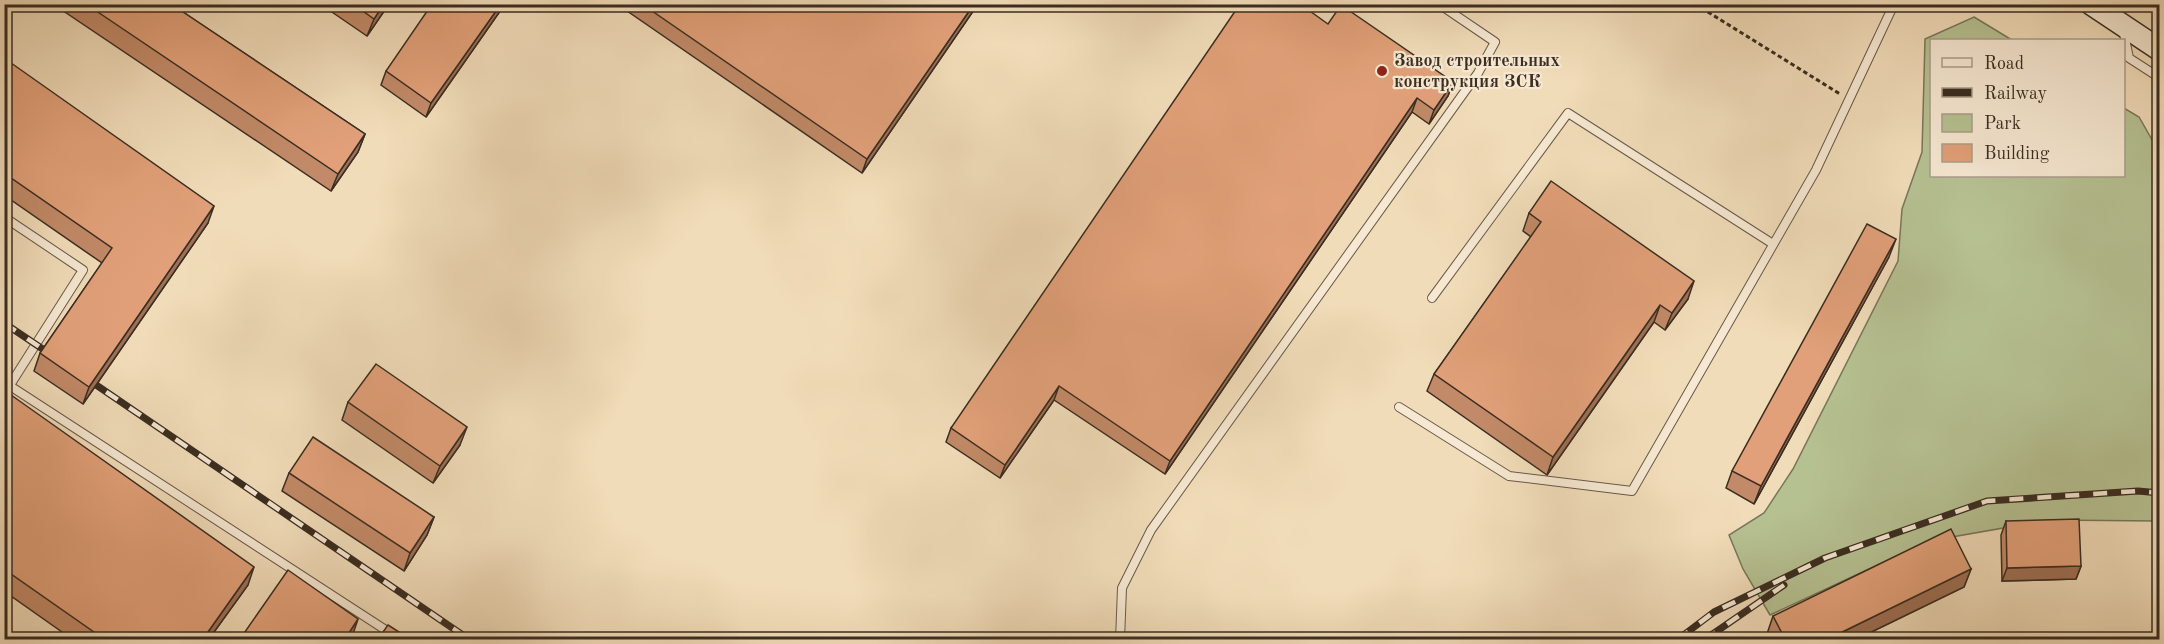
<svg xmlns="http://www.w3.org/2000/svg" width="2164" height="644" viewBox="0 0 2164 644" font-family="'Old Standard TT',serif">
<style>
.green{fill:#b6c192;stroke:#78775a;stroke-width:1.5}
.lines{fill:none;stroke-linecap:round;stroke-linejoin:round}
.lane-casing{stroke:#685947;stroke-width:10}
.secondary-casing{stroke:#3a2d21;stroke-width:24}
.path{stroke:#3a2d21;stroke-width:3;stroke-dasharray:4.5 3;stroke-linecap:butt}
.lane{stroke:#f6e8d2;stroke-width:8}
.secondary{stroke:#f6e8d2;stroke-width:21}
.rail-casing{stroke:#3a2d21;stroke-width:7}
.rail{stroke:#f6e8d2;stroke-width:4.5;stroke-dasharray:14;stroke-linecap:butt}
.wall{fill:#c28a68;stroke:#3a2d21;stroke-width:1.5}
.shaded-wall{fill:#9e7055;stroke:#3a2d21;stroke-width:1.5}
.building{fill:#e1a079;stroke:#3a2d21;stroke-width:1.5}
.poi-dot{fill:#8f2418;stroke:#f6e8d2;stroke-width:2}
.labels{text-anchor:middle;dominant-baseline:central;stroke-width:4.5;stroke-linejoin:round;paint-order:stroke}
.poi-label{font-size:18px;font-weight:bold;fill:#3a2d21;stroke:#f6e8d2;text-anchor:start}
</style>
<rect width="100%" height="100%" fill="#f1dcb9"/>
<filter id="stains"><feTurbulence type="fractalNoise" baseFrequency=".00333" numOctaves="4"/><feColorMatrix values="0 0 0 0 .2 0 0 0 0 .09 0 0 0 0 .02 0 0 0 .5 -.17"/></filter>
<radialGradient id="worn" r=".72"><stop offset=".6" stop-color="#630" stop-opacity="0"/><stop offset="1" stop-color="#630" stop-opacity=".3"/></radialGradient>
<polygon class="green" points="1974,17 2012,40 1932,40 1932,176 2124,176 2124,108 2139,117 2159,152 2159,521 2049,520 1929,541 1770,615 1743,569 1729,535 1764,513 1793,469 1898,261 1902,209 1922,152 1925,39"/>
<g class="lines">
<defs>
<g id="lane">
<polyline points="2123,29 2129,58 2160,78"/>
<polyline points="4,217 83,270 10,385"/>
<polyline points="1432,298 1568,113 1773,244"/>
<polyline points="4,382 401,640"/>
<polyline points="1399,407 1509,476 1632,491 1816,170 1894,4"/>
<polyline points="1120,640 1122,588 1151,530 1478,73 1495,42 1439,4"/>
</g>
<polyline id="secondary" points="2091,4 2160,50"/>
</defs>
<use href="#lane" class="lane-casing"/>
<use href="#secondary" class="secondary-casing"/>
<polyline class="path" points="1695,4 1840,94"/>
<use href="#lane" class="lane"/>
<use href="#secondary" class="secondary"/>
<defs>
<g id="rail">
<polyline points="4,323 56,358"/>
<polyline points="83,376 470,640"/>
<polyline points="1677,640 1714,612 1825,558 1987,501 2138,491 2160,493"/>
<polyline points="1704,640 1784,585"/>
</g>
</defs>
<use href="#rail" class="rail-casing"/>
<use href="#rail" class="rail"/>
</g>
<g class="wall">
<polygon points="53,4 171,4 365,134 358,152 331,191"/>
<polygon points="327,4 389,4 367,36 326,8"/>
<polygon points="505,4 426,117 381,85 386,71"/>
<polygon points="617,4 978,4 862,173"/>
<polygon points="1328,24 1453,82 1448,96 1429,124 1412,112 1165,474 1054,400 1000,478 946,442 951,428"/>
<polygon points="4,58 208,223 83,404 34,371 40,353 102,263 4,195"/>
<polygon points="1529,213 1688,299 1665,330 1654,322 1547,475 1427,391 1434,374 1531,237 1523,231"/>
<polygon points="1889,257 1754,504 1726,488 1732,471"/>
<polygon points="4,390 248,585 209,639 72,639 4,591"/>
<polygon points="348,402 460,445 433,483 342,420"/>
<polygon points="289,473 434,517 427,535 404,571 282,491"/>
<polygon points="2006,521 2081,566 2076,579 2002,581 2001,535"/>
<polygon points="1971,569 1964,587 1857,639 1770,639 1767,634 1773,616"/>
</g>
<g class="shaded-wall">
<polygon points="384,4 389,4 367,36 374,19"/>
<polygon points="501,4 505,4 426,117 431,103"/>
<polygon points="974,4 978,4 862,173 867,159"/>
<polygon points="1453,82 1448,96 1429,124 1434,110"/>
<polygon points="1417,98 1412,112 1165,474 1170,461"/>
<polygon points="365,134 358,152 331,191 338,174"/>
<polygon points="214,206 208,223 83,404 89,387"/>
<polygon points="1896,239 1889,257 1754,504 1761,486"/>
<polygon points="1694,281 1688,299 1665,330 1672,313"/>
<polygon points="1660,305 1654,322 1547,475 1553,457"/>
<polygon points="1059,386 1054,400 1000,478 1005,465"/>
<polygon points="467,427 460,445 433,483 440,466"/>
<polygon points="434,517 427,535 404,571 410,553"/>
<polygon points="2081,566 2076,579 2002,581 2007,568"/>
<polygon points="254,567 248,585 209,639 203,639"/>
<polygon points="1971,569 1964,587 1857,639 1828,639"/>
<polygon points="358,619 352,637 350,639 345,639"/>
</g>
<g class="building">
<polygon points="86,4 171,4 365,134 338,174"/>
<polygon points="353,4 384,4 374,19"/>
<polygon points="432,4 501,4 431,103 386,71"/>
<polygon points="642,4 974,4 867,159"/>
<polygon points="1240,4 1300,4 1328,24 1341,5 1453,82 1434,110 1417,98 1170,461 1059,386 1005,465 951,428"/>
<polygon points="4,58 214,206 89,387 40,353 112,248 4,173"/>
<polygon points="1551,181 1694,281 1672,313 1660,305 1553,457 1434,374 1541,222 1529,213"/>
<polygon points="1867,224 1896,239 1761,486 1732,471"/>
<polygon points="376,364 467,427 440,466 348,402"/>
<polygon points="4,390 254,567 203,639 104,639 4,569"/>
<polygon points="313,437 434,517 410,553 289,473"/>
<polygon points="2079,519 2081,566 2007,568 2006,521"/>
<polygon points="1951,529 1971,569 1828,639 1785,639 1773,616"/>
<polygon points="288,570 358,619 345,639 240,639"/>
<polygon points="388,625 410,639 378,639"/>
</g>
<circle class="poi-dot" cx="1382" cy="71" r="6"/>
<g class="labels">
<g class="poi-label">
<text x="1394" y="61">Завод строительных<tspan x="1394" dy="21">конструкция ЗСК</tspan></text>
</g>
</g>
<rect width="2164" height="644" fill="none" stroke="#f1dcb9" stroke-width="24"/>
<rect x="6" y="6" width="2152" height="632" fill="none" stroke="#3a2d21" stroke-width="3"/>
<rect x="12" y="12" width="2140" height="620" fill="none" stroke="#3a2d21" stroke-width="1.5"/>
<rect x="1930" y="39" width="195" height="138" fill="#f6e8d2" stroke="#ab9d8b" stroke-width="1.5"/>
<rect x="1942" y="58" width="30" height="9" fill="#f6e8d2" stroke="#ab9d8b" stroke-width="1.5"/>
<text x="1984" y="69" font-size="18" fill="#3a2d21">Road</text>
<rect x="1942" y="88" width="30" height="9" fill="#3a2d21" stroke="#ab9d8b" stroke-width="1.5"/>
<text x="1984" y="99" font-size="18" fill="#3a2d21">Railway</text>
<rect x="1942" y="114" width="30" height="18" fill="#b6c192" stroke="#ab9d8b" stroke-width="1.5"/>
<text x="1984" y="129" font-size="18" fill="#3a2d21">Park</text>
<rect x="1942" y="144" width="30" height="18" fill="#e1a079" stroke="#ab9d8b" stroke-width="1.5"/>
<text x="1984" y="159" font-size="18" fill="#3a2d21">Building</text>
<rect width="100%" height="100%" filter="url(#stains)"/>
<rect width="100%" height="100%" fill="url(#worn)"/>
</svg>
